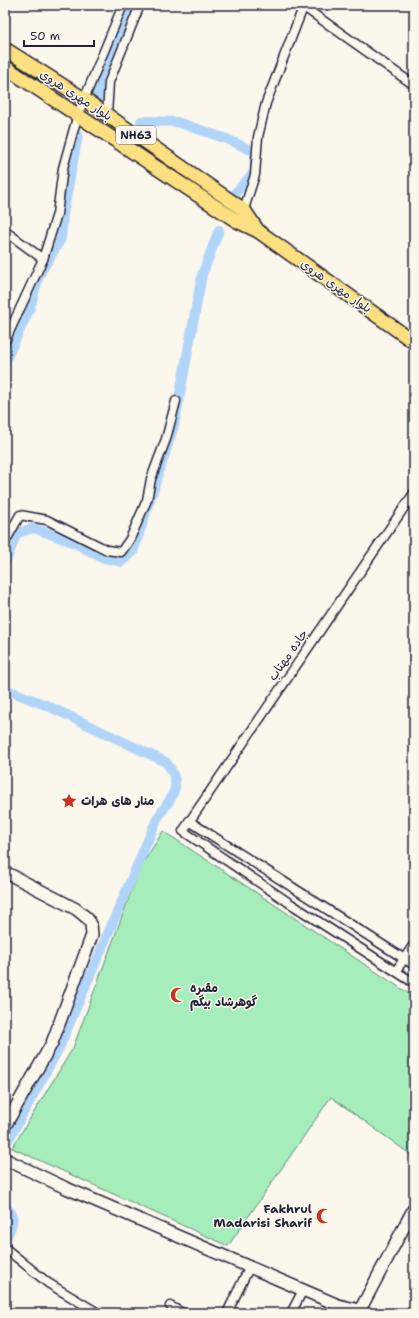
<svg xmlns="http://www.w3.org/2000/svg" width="419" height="1318" viewBox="0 0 419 1318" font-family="'Shantell Sans','Playpen Sans Arabic',sans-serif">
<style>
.green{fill:#a5edbb;stroke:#64887b}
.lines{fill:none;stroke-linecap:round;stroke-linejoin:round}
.canal{stroke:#b1d5f9;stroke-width:10}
.minor-casing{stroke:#22223b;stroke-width:11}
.secondary-casing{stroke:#22223b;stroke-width:14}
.trunk-casing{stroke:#22223b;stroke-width:16}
.minor{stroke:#fbf7ec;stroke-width:8}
.secondary{stroke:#fbf7ec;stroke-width:11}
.trunk{stroke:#fce080;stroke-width:13}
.labels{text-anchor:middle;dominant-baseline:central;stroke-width:3;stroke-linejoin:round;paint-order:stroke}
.shield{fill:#fbf7ec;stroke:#636270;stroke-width:1}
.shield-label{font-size:11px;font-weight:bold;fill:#22223b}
.street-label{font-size:12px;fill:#22223b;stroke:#fbf7ec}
.poi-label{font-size:12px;font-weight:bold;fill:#22223b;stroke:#fbf7ec;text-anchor:start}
</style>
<rect width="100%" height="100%" fill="#fbf7ec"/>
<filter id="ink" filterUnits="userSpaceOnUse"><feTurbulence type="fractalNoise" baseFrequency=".025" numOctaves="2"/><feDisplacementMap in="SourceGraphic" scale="8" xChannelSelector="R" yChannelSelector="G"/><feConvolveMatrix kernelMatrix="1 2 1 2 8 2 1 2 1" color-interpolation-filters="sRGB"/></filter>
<g filter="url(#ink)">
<polygon class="green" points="163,831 414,997 414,1157 331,1097 228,1246 12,1148 73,1048 140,868"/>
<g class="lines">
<g class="canal">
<polyline points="99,79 99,97"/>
<polyline points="90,93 114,49 132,5"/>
<polyline points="141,121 177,122 227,139 255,152 254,173 236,192"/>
<polyline points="5,362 30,308 39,275 61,239 63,214 78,135"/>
<polyline points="5,564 17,533 34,528 75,543 100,557 121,562 133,552 174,426 202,275 219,230"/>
<path d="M5 689 48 706 166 762C185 787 171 797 157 819L59 1048 5 1146"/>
<path d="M5 1207C18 1215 11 1230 5 1239"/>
</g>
<defs>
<g id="minor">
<polyline points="301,5 414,85"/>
<polyline points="107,115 109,82 140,5"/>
<polyline points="243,212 255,175 258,137 266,103 304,5"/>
<polyline points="5,231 43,259"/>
<polyline points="5,341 43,259 57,214 63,168 78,114 123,5"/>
<polyline points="414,493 183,831 288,902 414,983"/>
<polyline points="5,542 20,515 47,520 107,550 121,552 130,539 147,500 151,479 166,439 176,401"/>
<polyline points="189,821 414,965"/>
<polyline points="396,971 414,944"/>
<polyline points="5,1248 48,1283 98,1313"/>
<polyline points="170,1306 183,1313"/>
<polyline points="227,1313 250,1266"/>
<polyline points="291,1313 303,1290"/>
</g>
<g id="secondary">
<polyline points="5,872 76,909 87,918 91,924 92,935 52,1043 5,1126"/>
<polyline points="5,1159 66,1188 303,1290 338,1305 360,1310 414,1208"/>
</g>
<g id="trunk">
<polyline points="5,49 84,99 244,210 258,231"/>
<polyline points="5,67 237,221 258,231 414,342"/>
</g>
</defs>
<use href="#minor" class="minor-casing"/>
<use href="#secondary" class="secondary-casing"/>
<use href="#trunk" class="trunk-casing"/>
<use href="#minor" class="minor"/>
<use href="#secondary" class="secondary"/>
<use href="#trunk" class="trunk"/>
</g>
</g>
<defs>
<symbol id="sight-bare" viewBox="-9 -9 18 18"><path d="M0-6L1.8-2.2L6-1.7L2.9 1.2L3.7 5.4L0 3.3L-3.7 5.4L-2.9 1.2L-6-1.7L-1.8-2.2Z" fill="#c8321e" stroke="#fbf7ec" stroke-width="2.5" paint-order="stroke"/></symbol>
<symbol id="mosque-bare" viewBox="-9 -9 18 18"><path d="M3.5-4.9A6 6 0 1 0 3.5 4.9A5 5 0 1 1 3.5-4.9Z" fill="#c8321e" stroke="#fbf7ec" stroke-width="2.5" paint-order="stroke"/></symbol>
</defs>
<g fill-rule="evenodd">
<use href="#sight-bare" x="58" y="790" width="22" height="22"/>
<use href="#mosque-bare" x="167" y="984" width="22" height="22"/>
<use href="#mosque-bare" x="313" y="1205" width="22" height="22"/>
</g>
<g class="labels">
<rect class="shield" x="116" y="126" width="40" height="18" rx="3"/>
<g class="shield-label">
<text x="136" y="135">NH63</text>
</g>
<g class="street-label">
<text transform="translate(76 95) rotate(33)">بلوار مهری هروی</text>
<text transform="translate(336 286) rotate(35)">بلوار مهری هروی</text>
<text transform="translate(288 655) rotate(-55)">جاده مهتاب</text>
</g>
<g class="poi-label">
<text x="81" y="801">منار های هرات</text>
<text x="190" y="988">مقبره<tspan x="190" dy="14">گوهرشاد بیگم</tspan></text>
<text x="312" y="1209" text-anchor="end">Fakhrul<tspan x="312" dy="14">Madarisi Sharif</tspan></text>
</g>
</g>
<rect width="419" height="1318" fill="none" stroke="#fbf7ec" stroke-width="20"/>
<rect x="10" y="10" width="399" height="1298" fill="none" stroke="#22223b" stroke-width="1.5" filter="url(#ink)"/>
<path d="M24 40v6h70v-6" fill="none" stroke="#22223b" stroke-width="2"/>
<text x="30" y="40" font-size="12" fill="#22223b" stroke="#fbf7ec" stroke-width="3" paint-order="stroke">50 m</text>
</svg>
